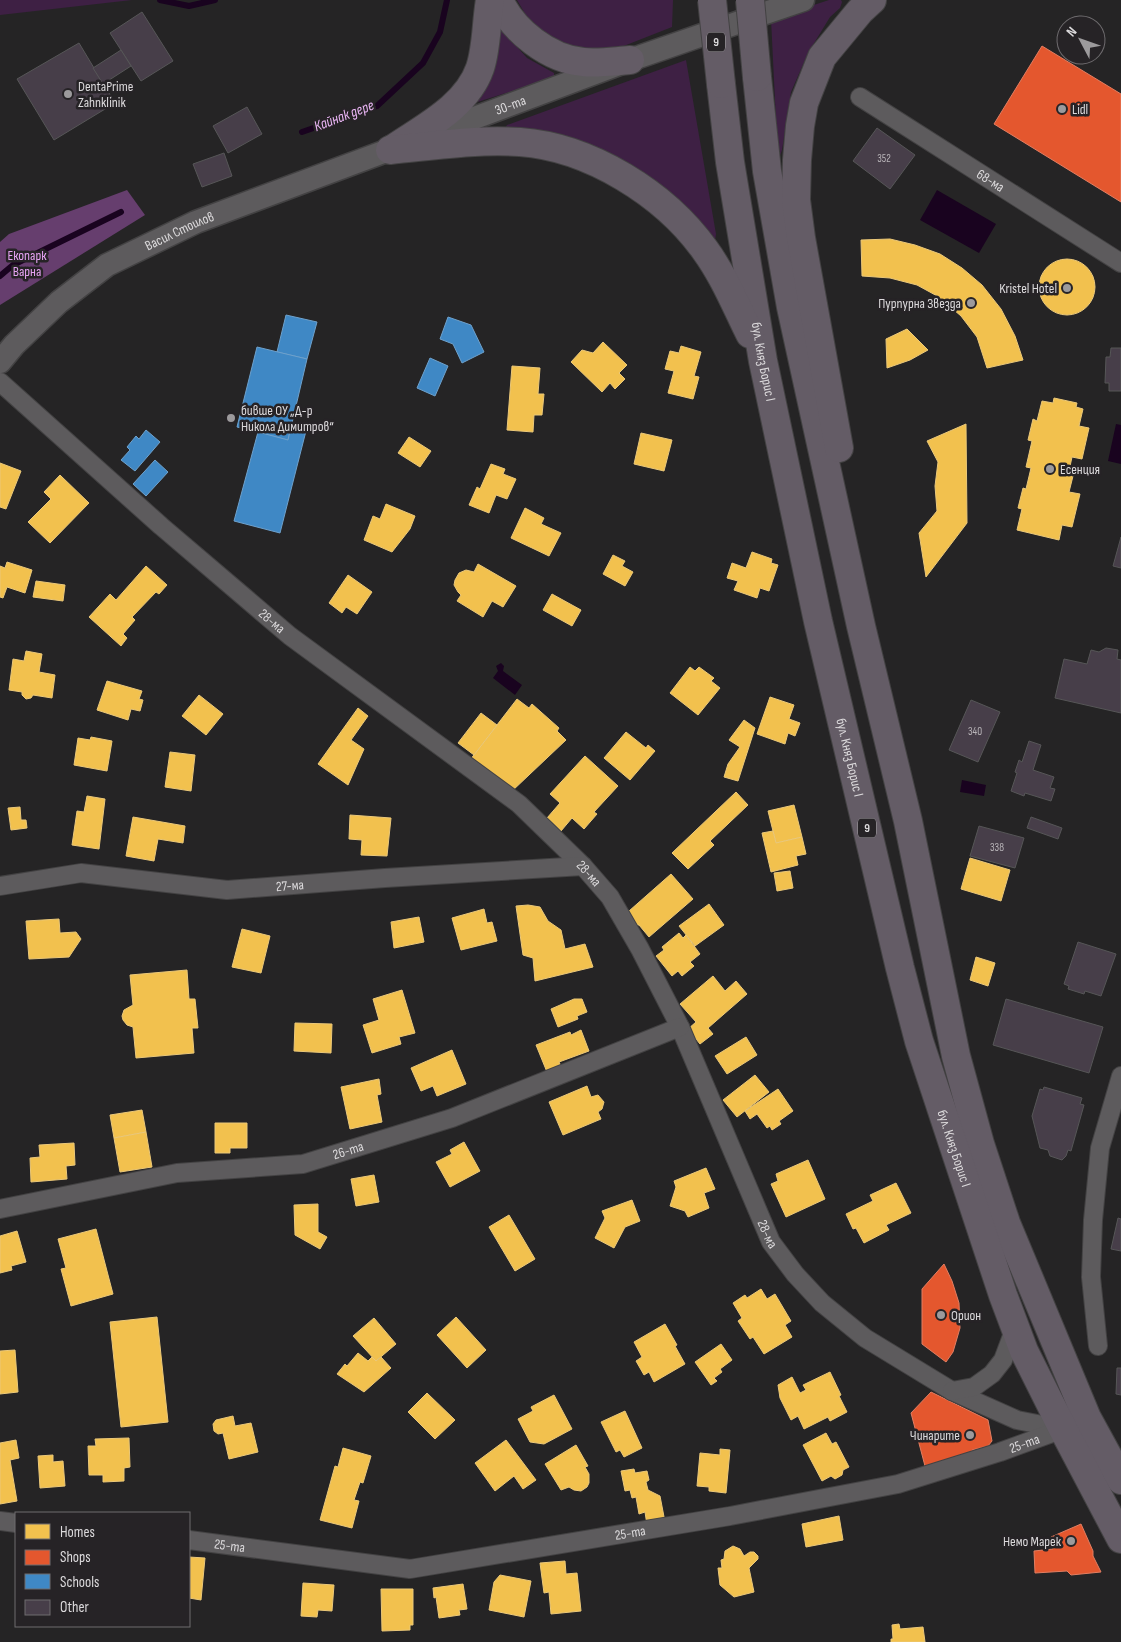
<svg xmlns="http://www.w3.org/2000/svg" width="1121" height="1642" viewBox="0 0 1121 1642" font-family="'Sofia Sans Condensed',sans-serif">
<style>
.green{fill:#3e2044}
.forest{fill:#663e6e}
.water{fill:#19031f}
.homes{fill:#f2c14e;stroke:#ebc879}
.shops{fill:#e4572e;stroke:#e27e62}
.schools{fill:#3f88c5;stroke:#6ea1cc}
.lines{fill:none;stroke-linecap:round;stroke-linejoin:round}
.stream{stroke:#19031f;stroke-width:6}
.building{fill:#473e49;stroke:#565657}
.minor-casing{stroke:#434243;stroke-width:20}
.tertiary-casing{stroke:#434243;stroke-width:25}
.trunk-casing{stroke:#434243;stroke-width:30}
.minor{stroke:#5d5b5d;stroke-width:18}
.tertiary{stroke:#5d5b5d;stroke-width:22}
.trunk{stroke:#645c66;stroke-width:28}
.trunk-bridge-casing{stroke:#434243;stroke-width:30;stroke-linecap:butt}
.trunk-bridge{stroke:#645c66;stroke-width:28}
.poi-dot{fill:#9c9a9c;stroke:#262326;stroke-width:2}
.labels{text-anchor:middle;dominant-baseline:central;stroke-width:5;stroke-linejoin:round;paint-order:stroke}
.number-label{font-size:11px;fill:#b7b3b7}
.shield{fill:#262326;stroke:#a5a3a5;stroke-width:1}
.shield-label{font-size:12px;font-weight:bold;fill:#dcdadc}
.poi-label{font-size:14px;fill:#dcdadc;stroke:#262326;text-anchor:start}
.street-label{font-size:14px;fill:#dcdadc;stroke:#262326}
.park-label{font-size:14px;fill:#e6a3f3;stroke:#262326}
.water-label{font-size:15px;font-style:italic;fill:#ecb7f7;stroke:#262326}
</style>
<rect width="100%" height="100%" fill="#252425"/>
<g class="green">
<polygon points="0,0 132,0 0,15"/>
<polygon points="517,0 673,0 672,27 611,51 589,52 548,39 530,22"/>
<polygon points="829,0 841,0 842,2 840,8 830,17 808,53 791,92 782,150 778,161 771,19"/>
<polygon points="497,25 527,58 554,73 554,76 551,79 471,104"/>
<polygon points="686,60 716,234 715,241 688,219 505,128 507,125"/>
</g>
<polygon class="forest" points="127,190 145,215 0,305 0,242 9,234"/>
<g class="water">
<polygon points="937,190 996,224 979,253 920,220"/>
<polygon points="1116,424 1121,425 1121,464 1108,461"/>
<polygon points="501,663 504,666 503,671 522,685 515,695 493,678 498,671 496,666"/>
<polygon points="962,780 986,785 984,796 960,792"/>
</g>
<g class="homes">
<polygon points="890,239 915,245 940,254 962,268 982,285 1001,309 1015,336 1023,360 987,368 977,337 961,316 939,297 917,285 890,278 862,276 861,240"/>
<circle cx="1067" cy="287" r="28"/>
<polygon points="907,329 928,350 910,360 887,368 886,339"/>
<polygon points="603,342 627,365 619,373 625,379 615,389 610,383 602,392 571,362 582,350 593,353"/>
<polygon points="681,346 701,352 694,376 699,377 693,399 668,393 674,371 665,369 670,351 679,353"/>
<polygon points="512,366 540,368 538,394 544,394 542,415 534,415 533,432 507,430"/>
<polygon points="1054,398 1077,403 1076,407 1083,409 1079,426 1089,428 1082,459 1072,457 1069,471 1074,472 1069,492 1080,494 1072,527 1062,525 1059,540 1017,530 1022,509 1018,508 1023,488 1026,489 1031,468 1026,467 1032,441 1028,440 1033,419 1037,421 1042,401 1053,403"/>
<polygon points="966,424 967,523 926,577 919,533 937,511 935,486 938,462 927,441"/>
<polygon points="641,433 672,440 664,471 634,464"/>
<polygon points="409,437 431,451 420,467 398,453"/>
<polygon points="0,463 21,471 6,509 0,507"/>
<polygon points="491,464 505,469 503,474 516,479 507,499 496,495 489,513 469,505 477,487 480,489"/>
<polygon points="60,475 89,503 50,543 28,522 51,499 44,492"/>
<polygon points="386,504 415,516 410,529 392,552 364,540 373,516 380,519"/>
<polygon points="525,508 544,518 541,524 561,533 549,556 511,538"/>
<polygon points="752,552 772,559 771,563 778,565 769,591 760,588 757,598 734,590 738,581 727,578 732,563 746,568"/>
<polygon points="613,555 625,561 622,566 633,572 625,586 603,574"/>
<polygon points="7,562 32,570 25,593 7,587 3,598 0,597 0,566 5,568"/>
<polygon points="478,564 516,586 503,607 492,601 483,617 457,601 461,595 458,592 454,585 455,580 459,573 466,570 474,572"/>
<polygon points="146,566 167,585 159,594 156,592 132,617 135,620 123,634 127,638 121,646 89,617 110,594 116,600"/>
<polygon points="348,575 372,592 357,614 346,607 342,613 329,603"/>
<polygon points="36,581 65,585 63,601 33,597"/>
<polygon points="552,594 581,610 572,626 543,610"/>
<polygon points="26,651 42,654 39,672 55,675 52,698 33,695 31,698 26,699 22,695 22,692 9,690 13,659 24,661"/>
<polygon points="690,667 695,671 699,667 714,678 711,681 720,688 698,715 670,693"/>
<polygon points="107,681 142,691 139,699 143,700 140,711 131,709 128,720 97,710"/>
<polygon points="199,695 223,714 206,735 182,716"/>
<polygon points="770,697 794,705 789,719 800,723 795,736 788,733 785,744 757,734"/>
<polygon points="517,699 529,708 532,704 559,728 557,731 566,740 511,792 470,760"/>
<polygon points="358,708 368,716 351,740 364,749 348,785 318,764"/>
<polygon points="481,713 497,725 474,755 458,743"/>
<polygon points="744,720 755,728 738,781 724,777 728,764 740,747 729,740"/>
<polygon points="626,732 646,748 648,745 655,751 630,780 604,758"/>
<polygon points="91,737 112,741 107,771 74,765 78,738 90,740"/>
<polygon points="170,752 195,755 191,791 165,787"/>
<polygon points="585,756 618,786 594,812 597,814 584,829 572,818 561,831 547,818 560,803 550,794"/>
<polygon points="736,792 748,805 710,841 714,845 688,869 672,853"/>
<polygon points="87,796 105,799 99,849 72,845 77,811 84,812"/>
<polygon points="794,805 802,837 776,843 768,811"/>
<polygon points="20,807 21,820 26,820 27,828 11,830 8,808"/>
<polygon points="350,815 391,818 387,856 361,855 362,840 349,839"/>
<polygon points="133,817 185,826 183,843 158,839 154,861 126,856"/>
<polygon points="773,831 776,843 802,837 806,854 796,856 798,865 771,872 762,833"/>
<polygon points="970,858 1010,870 1001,901 961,889"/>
<polygon points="790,871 793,888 777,891 774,873"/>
<polygon points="671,874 693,899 649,937 639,925 634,925 627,915 629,911"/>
<polygon points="709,904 724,925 695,946 679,926"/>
<polygon points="528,905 540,907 548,921 561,930 565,949 585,944 593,967 535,981 533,958 523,955 516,906"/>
<polygon points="484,909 487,923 492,922 497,941 461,950 452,918"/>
<polygon points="419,917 424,942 394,948 391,922"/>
<polygon points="59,919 60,933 76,932 81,939 69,957 29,959 26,921"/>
<polygon points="242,929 270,936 261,973 232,967"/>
<polygon points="679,933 683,938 686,935 700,954 690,962 694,966 682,976 678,971 672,976 656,956 664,950 662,947"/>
<polygon points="976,957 995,963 988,986 970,980"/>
<polygon points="187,970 189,999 195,999 198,1028 192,1028 194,1053 136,1058 133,1027 127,1025 123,1020 122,1016 124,1010 133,1005 130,975"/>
<polygon points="713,976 725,991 736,981 747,994 708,1028 713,1034 700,1044 688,1029 696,1022 680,1004"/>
<polygon points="402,990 415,1033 399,1037 401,1044 372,1053 363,1025 379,1020 373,999"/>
<polygon points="574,999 582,999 587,1012 577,1016 578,1019 558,1027 551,1009"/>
<polygon points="295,1023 332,1024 331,1053 294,1051"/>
<polygon points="581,1030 589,1051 559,1062 561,1066 547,1072 536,1045 570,1032 571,1035"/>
<polygon points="746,1037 757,1055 727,1074 715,1056"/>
<polygon points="452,1050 466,1084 437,1096 433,1086 421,1091 411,1068"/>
<polygon points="755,1075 769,1092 737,1117 723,1100"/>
<polygon points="379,1079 381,1094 377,1095 382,1122 350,1129 341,1087"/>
<polygon points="587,1086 591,1097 598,1095 604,1102 602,1109 598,1112 601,1119 563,1135 549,1102"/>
<polygon points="778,1089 793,1111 779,1121 781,1124 772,1130 770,1126 767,1128 757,1114 750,1119 745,1111"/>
<polygon points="142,1110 146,1132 114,1138 110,1115"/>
<polygon points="215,1123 247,1123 247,1148 230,1148 230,1153 215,1153"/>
<polygon points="146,1132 152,1167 120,1172 114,1138"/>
<polygon points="464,1142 480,1171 450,1187 436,1162 452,1154 450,1150"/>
<polygon points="74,1143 75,1165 66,1166 67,1179 31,1182 30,1158 40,1157 39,1145"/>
<polygon points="808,1160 825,1199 786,1217 771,1184 778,1181 776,1174"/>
<polygon points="706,1168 715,1189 704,1193 709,1208 688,1217 685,1211 670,1206 676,1187 674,1181"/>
<polygon points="374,1175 379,1202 356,1206 351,1179"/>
<polygon points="896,1183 911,1213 886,1225 889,1230 864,1243 856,1228 853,1229 846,1214 873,1201 870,1195"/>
<polygon points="632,1200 640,1221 625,1227 614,1248 595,1238 605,1218 602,1211"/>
<polygon points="318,1204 318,1232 327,1237 320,1249 295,1235 294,1205"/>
<polygon points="509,1215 535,1259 515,1271 489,1227"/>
<polygon points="96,1229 113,1294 71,1306 61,1269 66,1268 58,1239"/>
<polygon points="17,1231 26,1262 11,1266 12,1270 0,1273 0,1236"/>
<polygon points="761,1289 767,1299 775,1294 791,1321 785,1325 792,1337 764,1354 753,1337 750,1339 738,1321 742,1318 733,1303 745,1295 747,1298"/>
<polygon points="157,1317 168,1422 121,1427 110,1322"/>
<polygon points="456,1317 486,1350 467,1368 437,1335"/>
<polygon points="374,1318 396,1344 376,1361 353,1336"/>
<polygon points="665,1324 677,1345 675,1346 685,1364 654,1382 649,1372 644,1375 636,1361 642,1357 634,1342"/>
<polygon points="721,1344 732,1360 720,1369 722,1372 714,1378 717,1381 711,1385 695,1362"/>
<polygon points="15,1350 18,1392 0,1394 0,1351"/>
<polygon points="358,1353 368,1361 372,1357 376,1361 381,1357 391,1368 364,1392 337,1374 345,1364 347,1366"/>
<polygon points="830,1372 841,1395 839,1396 847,1412 830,1421 828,1417 804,1429 798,1416 791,1420 780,1398 778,1385 792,1377 800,1393 806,1390 803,1385"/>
<polygon points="427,1393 455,1420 435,1439 408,1412"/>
<polygon points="554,1395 572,1429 544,1444 530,1442 518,1419 533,1411 531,1407"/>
<polygon points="625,1411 642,1448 624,1457 620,1450 616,1452 601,1422"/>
<polygon points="233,1416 235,1426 251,1423 258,1452 229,1459 223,1433 218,1434 214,1431 213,1424 216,1420"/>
<polygon points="826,1433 832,1444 836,1442 849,1467 843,1470 842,1475 835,1479 831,1476 822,1481 803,1445"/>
<polygon points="129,1438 130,1467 124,1468 124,1481 103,1482 103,1475 89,1475 88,1446 96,1446 95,1439"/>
<polygon points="16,1440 19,1458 10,1460 17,1501 0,1504 0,1443"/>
<polygon points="506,1440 536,1480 523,1489 514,1476 495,1491 475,1463"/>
<polygon points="576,1445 588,1466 585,1467 589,1474 589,1483 587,1487 581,1491 574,1490 569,1487 561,1490 545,1464"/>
<polygon points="343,1448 371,1456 363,1483 360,1482 354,1500 359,1501 352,1528 320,1520 335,1466 338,1467"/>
<polygon points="720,1449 730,1450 726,1493 709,1491 709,1487 697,1486 700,1453 720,1455"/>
<polygon points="53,1455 53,1462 63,1461 65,1486 40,1488 38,1456"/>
<polygon points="634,1469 635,1473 647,1471 649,1480 646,1482 648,1490 660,1496 665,1522 647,1525 645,1512 639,1514 636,1497 632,1498 630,1490 625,1491 621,1471"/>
<polygon points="839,1516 843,1540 806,1547 802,1524"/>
<polygon points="733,1546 740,1549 744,1556 750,1552 754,1552 758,1556 758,1559 749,1568 754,1592 734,1597 720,1585 718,1568 722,1568 721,1560 724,1559 725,1551"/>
<polygon points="189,1557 205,1558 201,1600 189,1598"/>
<polygon points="565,1561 566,1574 577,1573 581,1611 551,1614 549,1592 544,1593 540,1563"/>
<polygon points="500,1575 531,1581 524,1617 489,1610 494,1582"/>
<polygon points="303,1583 334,1585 332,1611 318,1610 317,1617 301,1616"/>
<polygon points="463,1584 467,1609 459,1610 460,1615 439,1618 436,1597 434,1598 433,1588"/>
<polygon points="381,1589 413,1589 413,1625 410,1625 410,1630 382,1631"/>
<polygon points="899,1624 900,1629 923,1627 925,1642 891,1642 891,1639 893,1639 892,1625"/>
</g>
<g class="shops">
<polygon points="1042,46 1121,94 1121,202 994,124"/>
<polygon points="944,1264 952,1281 959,1303 960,1328 953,1352 946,1362 922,1344 922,1289"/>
<polygon points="931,1392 988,1420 992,1441 988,1446 972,1450 973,1453 925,1466 911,1413"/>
<polygon points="1081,1524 1093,1551 1093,1556 1101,1572 1071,1575 1067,1571 1035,1573 1034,1551 1053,1549 1051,1537"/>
</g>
<g class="schools">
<polygon points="286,315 317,322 307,359 277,352"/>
<polygon points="448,317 471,325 484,352 462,363 453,344 440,339"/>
<polygon points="257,347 307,359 288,440 237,427"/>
<polygon points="430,358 448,366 435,396 417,388"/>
<polygon points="292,423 307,427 280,533 234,521 258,432 288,440"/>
<polygon points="146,430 160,442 135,471 121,460 130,450 127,447 136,436 139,439"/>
<polygon points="155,460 168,472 146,496 133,484"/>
</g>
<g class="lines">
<g class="stream">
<polyline points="160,0 189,6 215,0"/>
<polyline points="302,132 377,106 423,63 440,32 447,0"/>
<polyline points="0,276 13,265 121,212"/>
</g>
</g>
<g class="building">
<polygon points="142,12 173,61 141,81 110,33"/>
<polygon points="79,43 115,103 54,140 17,79"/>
<polygon points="121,50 131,66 103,84 93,68"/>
<polygon points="247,107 262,134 228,153 213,126"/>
<polygon points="877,128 915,155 890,189 853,161"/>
<polygon points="224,153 232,176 202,187 193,164"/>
<polygon points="1111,348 1121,348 1121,391 1109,391 1109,383 1105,383 1106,357 1110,357"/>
<polygon points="1121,537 1121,568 1113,566"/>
<polygon points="1106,648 1118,650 1117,659 1121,660 1121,713 1055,698 1064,659 1087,664 1091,650 1099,652"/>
<polygon points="971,700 1000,712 978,762 949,750"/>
<polygon points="1029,741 1041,745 1033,770 1054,777 1050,788 1055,789 1051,801 1025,793 1024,796 1011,791 1017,773 1015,772 1019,760 1022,762"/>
<polygon points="1031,817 1062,828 1058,839 1027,828"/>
<polygon points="979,826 1024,838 1015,868 970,856"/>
<polygon points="1078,942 1116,954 1101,996 1085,991 1084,994 1068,989 1069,986 1064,984"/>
<polygon points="1006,999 1103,1027 1089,1073 993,1045"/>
<polygon points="1044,1087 1082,1098 1080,1104 1084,1105 1071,1151 1068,1150 1066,1156 1062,1160 1050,1156 1048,1150 1040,1148 1032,1116 1040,1089 1043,1090"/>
<polygon points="1118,1218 1121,1219 1121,1251 1111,1249"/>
<polygon points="1117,1368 1121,1368 1121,1395 1116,1394"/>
</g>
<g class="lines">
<defs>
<g id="minor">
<path id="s1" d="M860 97 1121 263"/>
<path id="s2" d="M0 382 161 526 290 636 519 804 583 866 610 897 640 949 680 1027 771 1242 795 1274 822 1303 865 1338 952 1391 1017 1420 1063 1429"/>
<path id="s3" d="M0 886 81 873 227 890 385 878 583 866"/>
<path id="s4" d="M0 1209 177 1173 303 1164 452 1118 680 1027"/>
<polyline points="1098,1346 1091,1277 1093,1220 1100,1148 1121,1076"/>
<polyline points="952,1391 974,1387 992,1374 1003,1360 1015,1328"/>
<polyline points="0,1521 16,1523"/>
<path id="s5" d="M189 1540 410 1569 730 1516 898 1484 1000 1452 1063 1429"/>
</g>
<g id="tertiary">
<path id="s6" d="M0 362 14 345 59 302 107 265 196 222 630 60 803 0"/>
</g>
<g id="trunk">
<path d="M499 0C513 31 549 59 583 62 598 64 615 61 630 60"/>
<polyline points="757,77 767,171 791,307 861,626 908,821 956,1056 980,1144 1006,1223 1087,1418 1121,1480"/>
<path id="s7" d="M721 84 730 162 763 361 818 621 900 968 919 1041 1003 1295 1024 1351 1063 1429 1121 1539"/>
<path d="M394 148C425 127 467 106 480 68 487 47 486 23 490 0"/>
<path d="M390 150C433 146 476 139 520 142 590 147 665 194 705 250 724 276 736 306 750 334"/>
<polyline points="839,448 801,238 796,200 797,160 800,126 804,103 822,57 860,11 872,0"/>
</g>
</defs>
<use href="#minor" class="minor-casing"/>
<use href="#tertiary" class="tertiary-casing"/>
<use href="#trunk" class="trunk-casing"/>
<use href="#minor" class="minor"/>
<use href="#tertiary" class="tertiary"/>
<use href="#trunk" class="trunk"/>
<defs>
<g id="trunk-bridge">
<polyline points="712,0 721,84"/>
<polyline points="750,0 757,77"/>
</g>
</defs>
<use href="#trunk-bridge" class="trunk-bridge-casing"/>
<use href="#trunk-bridge" class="trunk-bridge"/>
</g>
<g class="poi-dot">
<circle cx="68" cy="94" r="5"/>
<circle cx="1062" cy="109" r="5"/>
<circle cx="1067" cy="288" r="5"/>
<circle cx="971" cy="303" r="5"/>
<circle cx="231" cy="418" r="5"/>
<circle cx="1050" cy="469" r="5"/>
<circle cx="941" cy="1315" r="5"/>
<circle cx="970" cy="1435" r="5"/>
<circle cx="1071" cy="1541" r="5"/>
</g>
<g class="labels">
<g class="number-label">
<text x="884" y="158">352</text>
<text x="975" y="731">340</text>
<text x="997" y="847">338</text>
</g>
<g class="shield">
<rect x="707" y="32.5" width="18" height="19" rx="4"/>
<rect x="858" y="818.5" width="18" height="19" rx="4"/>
</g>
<g class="shield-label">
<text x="716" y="42">9</text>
<text x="867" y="828">9</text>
</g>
<g class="poi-label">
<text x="78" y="86">DentaPrime<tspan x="78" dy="16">Zahnklinik</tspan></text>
<text x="1072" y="109">Lidl</text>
<text x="1057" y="288" text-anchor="end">Kristel Hotel</text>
<text x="961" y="303" text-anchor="end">Пурпурна Звезда</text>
<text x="241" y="410">бивше ОУ „Д-р<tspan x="241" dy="16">Никола Димитров“</tspan></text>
<text x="1060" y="469">Есенция</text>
<text x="951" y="1315">Орион</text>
<text x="960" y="1435" text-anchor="end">Чинарите</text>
<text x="1061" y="1541" text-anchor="end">Немо Марек</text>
</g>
<g class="street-label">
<text stroke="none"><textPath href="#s6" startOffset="579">30-та</textPath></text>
<text stroke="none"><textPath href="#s1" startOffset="155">68-ма</textPath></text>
<text stroke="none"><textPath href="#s6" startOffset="225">Васил Стоилов</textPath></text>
<text stroke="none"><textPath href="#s7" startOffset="281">бул. Княз Борис I</textPath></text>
<text stroke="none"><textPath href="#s2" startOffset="362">28-ма</textPath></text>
<text stroke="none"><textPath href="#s7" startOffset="686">бул. Княз Борис I</textPath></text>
<text stroke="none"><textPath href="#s2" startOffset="768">28-ма</textPath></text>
<text stroke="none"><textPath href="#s3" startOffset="292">27-ма</textPath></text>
<text stroke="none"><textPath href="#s7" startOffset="1091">бул. Княз Борис I</textPath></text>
<text stroke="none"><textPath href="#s4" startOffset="354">26-та</textPath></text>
<text stroke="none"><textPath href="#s2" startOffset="1172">28-ма</textPath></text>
<text stroke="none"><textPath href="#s5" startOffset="851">25-та</textPath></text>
<text stroke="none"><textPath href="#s5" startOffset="446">25-та</textPath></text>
<text stroke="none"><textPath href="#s5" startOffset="41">25-та</textPath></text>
</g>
<g class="park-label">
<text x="27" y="255">Екопарк<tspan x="27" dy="16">Варна</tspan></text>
</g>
<g class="water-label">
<text transform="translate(344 116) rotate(-21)">Кайнак дере</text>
</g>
</g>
<rect x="15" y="1512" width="175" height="115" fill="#262326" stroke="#6f6c6f"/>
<rect x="25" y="1524" width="25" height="15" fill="#f2c14e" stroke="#6f6c6f"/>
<text x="60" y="1537" font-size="15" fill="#dcdadc">Homes</text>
<rect x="25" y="1550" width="25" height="15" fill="#e4572e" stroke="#6f6c6f"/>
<text x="60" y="1562" font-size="15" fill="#dcdadc">Shops</text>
<rect x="25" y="1574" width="25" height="15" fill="#3f88c5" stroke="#6f6c6f"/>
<text x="60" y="1587" font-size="15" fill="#dcdadc">Schools</text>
<rect x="25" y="1600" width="25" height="15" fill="#473e49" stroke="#6f6c6f"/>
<text x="60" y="1612" font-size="15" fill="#dcdadc">Other</text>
<g transform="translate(1081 40) rotate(311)"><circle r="24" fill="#262326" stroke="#6f6c6f"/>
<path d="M0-4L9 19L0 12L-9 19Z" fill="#9c9a9c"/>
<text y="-8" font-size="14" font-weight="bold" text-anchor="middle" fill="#dcdadc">N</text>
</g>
</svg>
